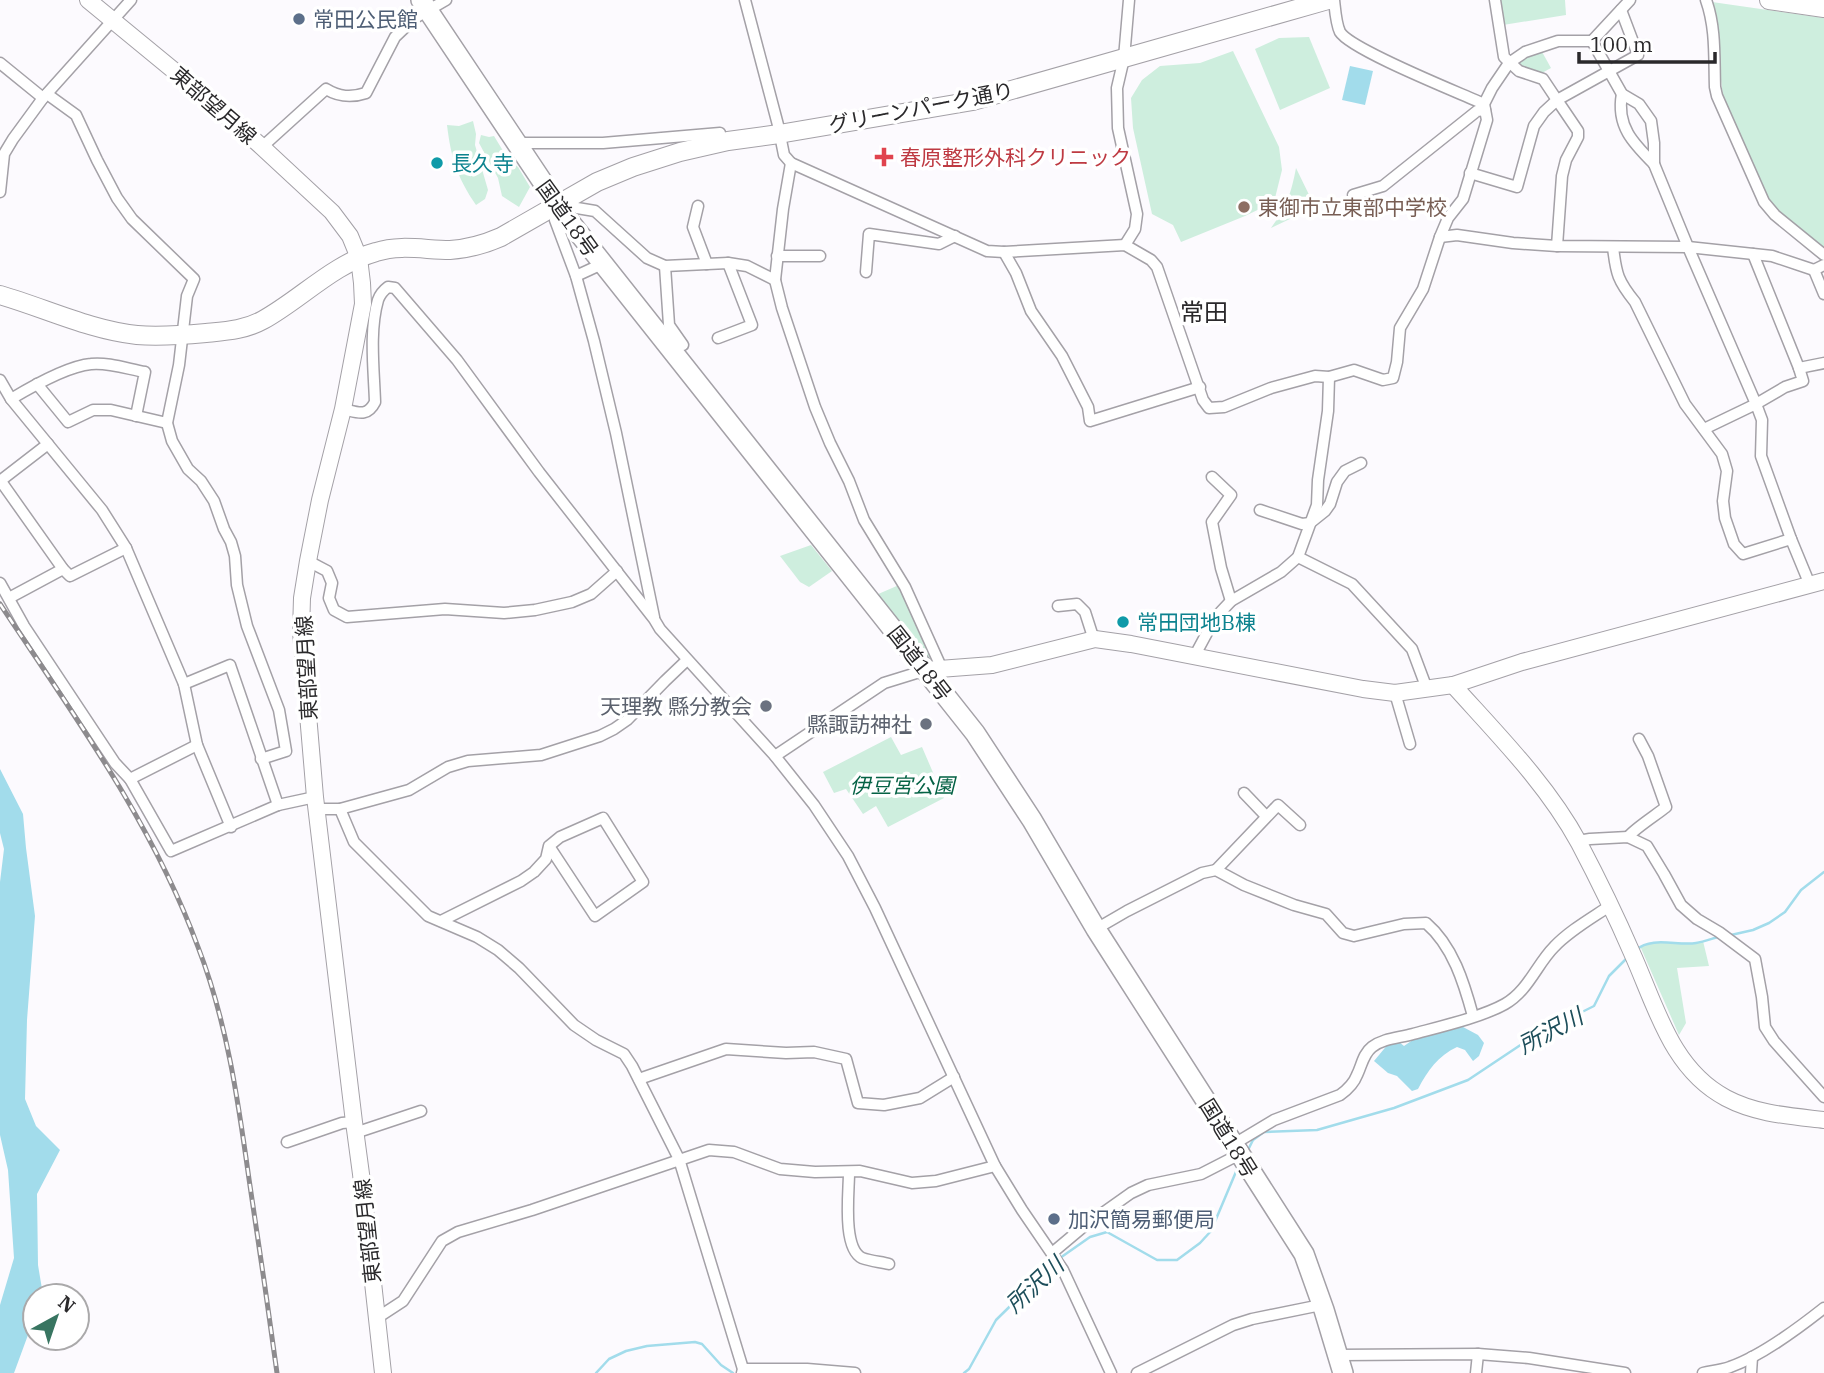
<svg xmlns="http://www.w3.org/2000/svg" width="1824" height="1373" viewBox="0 0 1824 1373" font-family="'IBM Plex Serif','Noto Sans JP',serif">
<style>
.green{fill:#ceeede}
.water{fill:#a2dceb}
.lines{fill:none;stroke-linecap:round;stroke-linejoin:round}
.stream{stroke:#a2dceb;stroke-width:2.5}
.street-casing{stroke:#a4a1a7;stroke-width:13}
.secondary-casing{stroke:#a4a1a7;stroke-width:18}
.primary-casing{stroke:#a4a1a7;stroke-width:20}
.highway-casing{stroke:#a4a1a7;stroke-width:22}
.street{stroke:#fff;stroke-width:10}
.secondary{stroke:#fff;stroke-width:16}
.primary{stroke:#fff;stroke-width:18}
.highway{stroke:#fff;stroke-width:19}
.rail-casing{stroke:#8d8b8e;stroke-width:5}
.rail{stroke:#fff;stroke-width:2.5;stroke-dasharray:8;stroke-linecap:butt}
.service-dot{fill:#5c6f8a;stroke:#fff;stroke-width:2.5}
.health-dot{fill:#e0444e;stroke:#fff;stroke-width:2.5}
.culture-dot{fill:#0f9aa8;stroke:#fff;stroke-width:2.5}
.education-dot{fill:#8d6e63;stroke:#fff;stroke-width:2.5}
.worship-dot{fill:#6b7280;stroke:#fff;stroke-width:2.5}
.labels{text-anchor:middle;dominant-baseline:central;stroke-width:7;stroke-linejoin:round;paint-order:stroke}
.service-label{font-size:21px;fill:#4e5e75;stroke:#fff;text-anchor:start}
.street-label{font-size:21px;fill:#2a292b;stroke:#fff}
.health-label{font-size:21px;fill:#be3a42;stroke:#fff;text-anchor:start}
.culture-label{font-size:21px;fill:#0d838f;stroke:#fff;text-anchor:start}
.education-label{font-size:21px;fill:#785e54;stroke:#fff;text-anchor:start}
.worship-label{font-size:21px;fill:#5b616d;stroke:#fff;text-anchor:end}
.park-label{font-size:21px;font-style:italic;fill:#056245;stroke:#fff}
.water-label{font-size:23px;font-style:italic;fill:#1d4e5a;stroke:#fff}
.quarter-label{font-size:24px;fill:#2a292b;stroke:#fff}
</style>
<rect width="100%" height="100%" fill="#fcfafe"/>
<g class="green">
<polygon points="1497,0 1565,0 1566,15 1503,25"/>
<path d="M1712 2 1824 18V249L1781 214 1767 198 1724 99C1717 67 1723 33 1712 2Z"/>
<polygon points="1309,37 1330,88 1280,110 1255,49 1279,38"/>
<polygon points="1541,50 1551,68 1540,74 1520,68 1517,61"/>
<polygon points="1233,51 1279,147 1282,170 1274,202 1245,216 1181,242 1173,225 1152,214 1133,128 1131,98 1142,80 1160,66 1200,63"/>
<path d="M473 121 476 134 475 145 488 190 485 199 476 205C457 177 451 158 447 125L459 126Z"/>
<polygon points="481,135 489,137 494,136 508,159 518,167 530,187 519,207 502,196 498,178 479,143"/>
<path d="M1296 168 1315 207 1271 228C1287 206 1291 194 1296 168Z"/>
<polygon points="811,545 832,571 809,587 800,582 780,556"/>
<polygon points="899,585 935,662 929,660 876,595"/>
<polygon points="891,737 901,755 922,747 944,798 888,827 876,806 863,814 846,789 834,793 823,772"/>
<polygon points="1703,941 1709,966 1677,968 1686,1023 1679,1035 1640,946 1661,942 1696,943"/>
</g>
<g class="water">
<polygon points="1350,66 1373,71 1365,105 1342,100"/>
<polygon points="0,769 23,814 26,848 35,916 27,1020 25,1099 36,1126 60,1150 37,1194 38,1265 43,1295 35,1296 35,1316 14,1373 0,1373 0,1305 14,1258 8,1170 0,1135 0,882 4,849 0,833"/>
<path d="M1463 1027 1478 1035 1484 1043 1479 1056 1473 1061 1465 1050 1457 1047C1438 1056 1428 1070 1418 1089L1412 1091 1397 1076 1388 1073 1374 1061 1389 1043 1399 1042 1404 1046 1420 1035Z"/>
</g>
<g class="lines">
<g class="stream">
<polyline points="1731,935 1753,930 1769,923 1785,912 1801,890 1824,872"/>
<path d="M1636 950C1652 936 1677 946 1696 943 1703 942 1711 939 1718 937"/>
<polyline points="1248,1150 1253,1140 1264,1132 1317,1130 1394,1108 1468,1080 1522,1044 1543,1035 1574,1016 1594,1006 1609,976 1629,956"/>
<polyline points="1060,1258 1090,1237 1107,1232 1157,1260 1177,1260 1200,1243 1211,1231 1238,1167"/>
<polyline points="596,1373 609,1359 626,1351 647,1346 695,1342 702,1344 721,1365 733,1373"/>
<polyline points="964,1373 969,1369 996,1320 1055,1262"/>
</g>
<defs>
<g id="street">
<polyline points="745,0 778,125 784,155 791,163 987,251 1004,252 1125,245 1151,260 1157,267 1203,400 1209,408 1224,407 1271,388 1315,376 1329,377 1354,370 1383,380 1393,378 1397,362 1400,328 1423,289 1440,237 1448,218 1463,199 1487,120 1484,104 1492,88 1509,63 1525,52 1558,41 1592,41"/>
<path d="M1334 0C1335 9 1336 24 1340 32 1351 50 1460 93 1484 104"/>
<polyline points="1495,0 1504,57 1519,71 1543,79 1557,100 1638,55 1621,10"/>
<path d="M1706 0C1716 28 1714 57 1715 87L1717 96 1764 202 1775 215 1824 255"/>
<polyline points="1592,41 1622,94 1639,104 1651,121 1654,143 1654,164 1688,247 1756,404 1785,387 1803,381 1799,368"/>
<polyline points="1592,41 1630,0"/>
<polyline points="0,63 43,98"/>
<polyline points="47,94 76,115 97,160 117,198 132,219 194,279 187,296 179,365 167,423 172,441 188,469 201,481 214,501 224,529 231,542 235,556 237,585 247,626 279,710 286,751 261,759"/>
<path d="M1622 94C1616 126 1633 143 1654 164"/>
<polyline points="516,143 603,143 720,133 721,143"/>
<path d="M262 147 326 89C339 97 351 98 366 93L395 37 415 18 446 0"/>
<polyline points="791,163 783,209 775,280 782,308 815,407 830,443 849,481 864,520 905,587 942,669"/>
<polyline points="1470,173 1517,187 1534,126 1544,112 1557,100 1578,131 1578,137 1566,160 1562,176 1557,246"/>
<polyline points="0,192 4,154 13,139 43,98 131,0"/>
<polyline points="1353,195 1383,186 1477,111 1485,110"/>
<polyline points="698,206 693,227 707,264"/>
<polyline points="577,208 595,211 647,258 665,266 728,263 747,266 775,280"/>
<polyline points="555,220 576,276 594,341 616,433 654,617"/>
<polyline points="1440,237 1457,235 1513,243 1557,246 1688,247 1772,256 1814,270 1824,265"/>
<polyline points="1125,245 1135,229 1137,214 1118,128 1117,88 1124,58 1129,0"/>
<path d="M1613 247C1616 274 1618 281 1635 302L1685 404 1722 454 1727 471 1723 501 1725 518 1734 544 1743 554 1791 539"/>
<polyline points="1004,252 1016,273 1031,311 1062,356 1088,407 1090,421 1200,387"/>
<polyline points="1753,254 1799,368 1824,363"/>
<polyline points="777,256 820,256"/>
<polyline points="665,266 669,325 683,345"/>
<polyline points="1814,270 1824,294"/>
<polyline points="866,272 869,234 939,244 955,236"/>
<polyline points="576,276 602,264"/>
<polyline points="718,338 752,325 728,263"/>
<polyline points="0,380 11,399 102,510 126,548 184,684 197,745 231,827"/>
<polyline points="37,384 68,422 93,410 111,410 167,423"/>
<path d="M11 399C31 387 68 366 91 364 108 362 128 369 145 372L136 416"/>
<path d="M343 409C357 412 367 418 375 402 374 370 369 331 378 300 380 294 384 290 388 287L395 288 457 360 539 472 654 619 660 629 775 756 814 805 848 856 875 908 995 1166 1022 1210 1063 1270 1111 1373"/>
<polyline points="1704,429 1756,404 1762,420 1761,456 1791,539 1810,585"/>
<polyline points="1212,477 1231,495 1212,522 1221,568 1231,601"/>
<polyline points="0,480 63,569 70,576 126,548"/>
<polyline points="0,481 48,444"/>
<polyline points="1260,510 1302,524 1310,523 1325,511 1330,504 1337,482 1345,471 1361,463"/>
<polyline points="1298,557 1352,584 1412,649 1427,689"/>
<polyline points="308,561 327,571 332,583 329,598 334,610 347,617 445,609 504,613 535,610 572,602 591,594 617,571"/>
<polyline points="0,583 24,626 115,763 130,779"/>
<polyline points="9,598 63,569"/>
<polyline points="1058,606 1077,604 1085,612 1094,640"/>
<polyline points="1194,657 1215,618 1231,601 1281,572 1298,557 1317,505 1318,480 1328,411 1329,377"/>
<polyline points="184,684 230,665 278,805"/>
<polyline points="1395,693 1410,744"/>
<polyline points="197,745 130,779 171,851 278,805 315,797"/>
<polyline points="775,756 884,683 926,670"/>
<polyline points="1244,793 1266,816"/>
<polyline points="317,809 340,809 409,790 448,767 468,761 541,755 600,736 614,729 627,720 665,681 687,660"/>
<polyline points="340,809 354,842 428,916 477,937 498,950 519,968 574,1025 596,1040 624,1054 632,1066 679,1159 743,1369 742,1373"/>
<path d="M1628 837C1634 829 1656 815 1666 807L1648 756 1639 739"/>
<polyline points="1578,841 1590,839 1628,837 1647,846 1664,874 1681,905 1697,919 1719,932 1755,959 1762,997 1765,1027 1774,1041 1824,1097"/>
<polyline points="1216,870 1278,805 1300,825"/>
<polyline points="441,921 521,881 534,872 546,859 549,846 560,837 603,818 643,882 595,916 549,846"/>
<path d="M1096 929 1127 911 1202 873 1216 870 1244 885 1294 905 1326 914 1343 933 1354 936 1404 924 1426 923C1453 946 1464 983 1473 1016"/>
<polyline points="639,1079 726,1049 786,1053 814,1052 846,1059 858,1103 884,1105 920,1098 954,1077"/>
<polyline points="355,1133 421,1111"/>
<polyline points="287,1142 342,1123 354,1122"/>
<path d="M1234 1144 1274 1120 1340 1095C1347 1090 1354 1083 1357 1075 1362 1065 1363 1054 1372 1047 1384 1038 1399 1038 1413 1034 1439 1027 1482 1017 1505 1004 1528 991 1537 964 1554 947 1570 930 1592 918 1611 905"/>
<path d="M849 1173C849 1192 842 1248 862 1258 870 1261 881 1262 889 1264"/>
<polyline points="1052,1253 1083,1227 1131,1193 1148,1185 1201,1174 1240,1154"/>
<polyline points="377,1318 403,1301 442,1241 458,1232 532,1210 709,1150 734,1152 780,1169 815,1172 860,1171 912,1183 936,1181 995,1166"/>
<polyline points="1339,1355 1478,1354 1529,1358 1625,1373"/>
<polyline points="743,1369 807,1369 855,1373"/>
<polyline points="1137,1373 1233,1325 1252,1319 1316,1306 1324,1310"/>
<polyline points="1476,1373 1478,1354"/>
<path d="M1703 1373C1712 1371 1722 1370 1730 1367 1759 1357 1800 1327 1824 1308"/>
<polyline points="1751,1373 1752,1357"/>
</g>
<g id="secondary">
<polyline points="88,0 206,97 262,147 332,212 350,236 359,258 362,283 363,304 343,409 320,500 308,561 302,598 301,632 315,797 354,1122 361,1174 383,1373"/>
<polyline points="926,670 992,665 1095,639 1131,644 1363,689 1395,693 1453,685 1522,662 1824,581"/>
<path d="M1453 685C1497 734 1547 784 1579 843 1598 879 1616 916 1632 953 1656 1006 1671 1069 1726 1098 1756 1114 1790 1116 1824 1120"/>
</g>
<g id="primary">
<polyline points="1769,0 1824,8"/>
<path d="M0 295C45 308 90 330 137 335 160 337 184 335 206 333 226 331 245 330 263 320 301 299 333 264 376 252 401 244 425 250 450 250 467 249 485 244 501 237L597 182 633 167 680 152 728 141 779 134 973 101 1328 0"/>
</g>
<polyline id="highway" points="421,0 566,217 975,733 1032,820 1096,929 1304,1254 1324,1310 1343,1373"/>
</defs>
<use href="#street" class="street-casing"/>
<use href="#secondary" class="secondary-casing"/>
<use href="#primary" class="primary-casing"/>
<use href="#highway" class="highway-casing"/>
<use href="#street" class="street"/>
<use href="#secondary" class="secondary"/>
<use href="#primary" class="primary"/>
<use href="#highway" class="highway"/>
<defs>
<path id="rail" d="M0 604C73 714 152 822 198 947 227 1022 238 1100 249 1179 259 1244 268 1308 277 1373"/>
</defs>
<use href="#rail" class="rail-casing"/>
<use href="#rail" class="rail"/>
</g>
<g class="service-dot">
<circle cx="299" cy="19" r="7"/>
<circle cx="1054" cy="1219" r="7"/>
</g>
<path class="health-dot" d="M880.5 146.5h7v7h7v7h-7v7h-7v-7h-7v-7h7z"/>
<g class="culture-dot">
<circle cx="437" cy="163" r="7"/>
<circle cx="1123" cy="622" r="7"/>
</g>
<circle class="education-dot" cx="1244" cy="207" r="7"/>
<g class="worship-dot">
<circle cx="766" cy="706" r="7"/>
<circle cx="926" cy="724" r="7"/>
</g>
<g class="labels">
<g class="service-label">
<text x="313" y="19">常田公民館</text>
<text x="1068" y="1219">加沢簡易郵便局</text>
</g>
<g class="street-label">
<text transform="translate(214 105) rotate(41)">東部望月線</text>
<text transform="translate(921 107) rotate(-11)">グリーンパーク通り</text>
<text transform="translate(568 218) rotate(54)">国道18号</text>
<text transform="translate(920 663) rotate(52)">国道18号</text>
<text transform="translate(306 668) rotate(-93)">東部望月線</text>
<text transform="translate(1229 1138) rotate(58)">国道18号</text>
<text transform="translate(367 1231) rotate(-96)">東部望月線</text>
</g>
<g class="health-label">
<text x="900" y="157">春原整形外科クリニック</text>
</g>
<g class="culture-label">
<text x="451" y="163">長久寺</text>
<text x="1137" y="622">常田団地B棟</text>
</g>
<g class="education-label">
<text x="1258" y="207">東御市立東部中学校</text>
</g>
<g class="worship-label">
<text x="752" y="706">天理教 縣分教会</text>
<text x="912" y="724">縣諏訪神社</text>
</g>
<g class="park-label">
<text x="902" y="785">伊豆宮公園</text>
</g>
<g class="water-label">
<text transform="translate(1550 1030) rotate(-28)">所沢川</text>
<text transform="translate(1034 1284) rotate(-43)">所沢川</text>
</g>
<g class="quarter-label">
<text x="1204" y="312">常田</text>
</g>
</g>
<g transform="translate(56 1317) rotate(40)"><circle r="33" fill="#ffffff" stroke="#aaa9aa" stroke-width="2"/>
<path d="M0-5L12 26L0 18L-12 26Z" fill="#387561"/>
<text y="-10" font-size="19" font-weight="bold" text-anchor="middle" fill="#2a292b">N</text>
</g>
<path d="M1579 52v10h136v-10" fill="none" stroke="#2a292b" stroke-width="3.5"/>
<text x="1590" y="52" font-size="21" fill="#2a292b" stroke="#ffffff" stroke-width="5" paint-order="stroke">100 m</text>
</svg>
